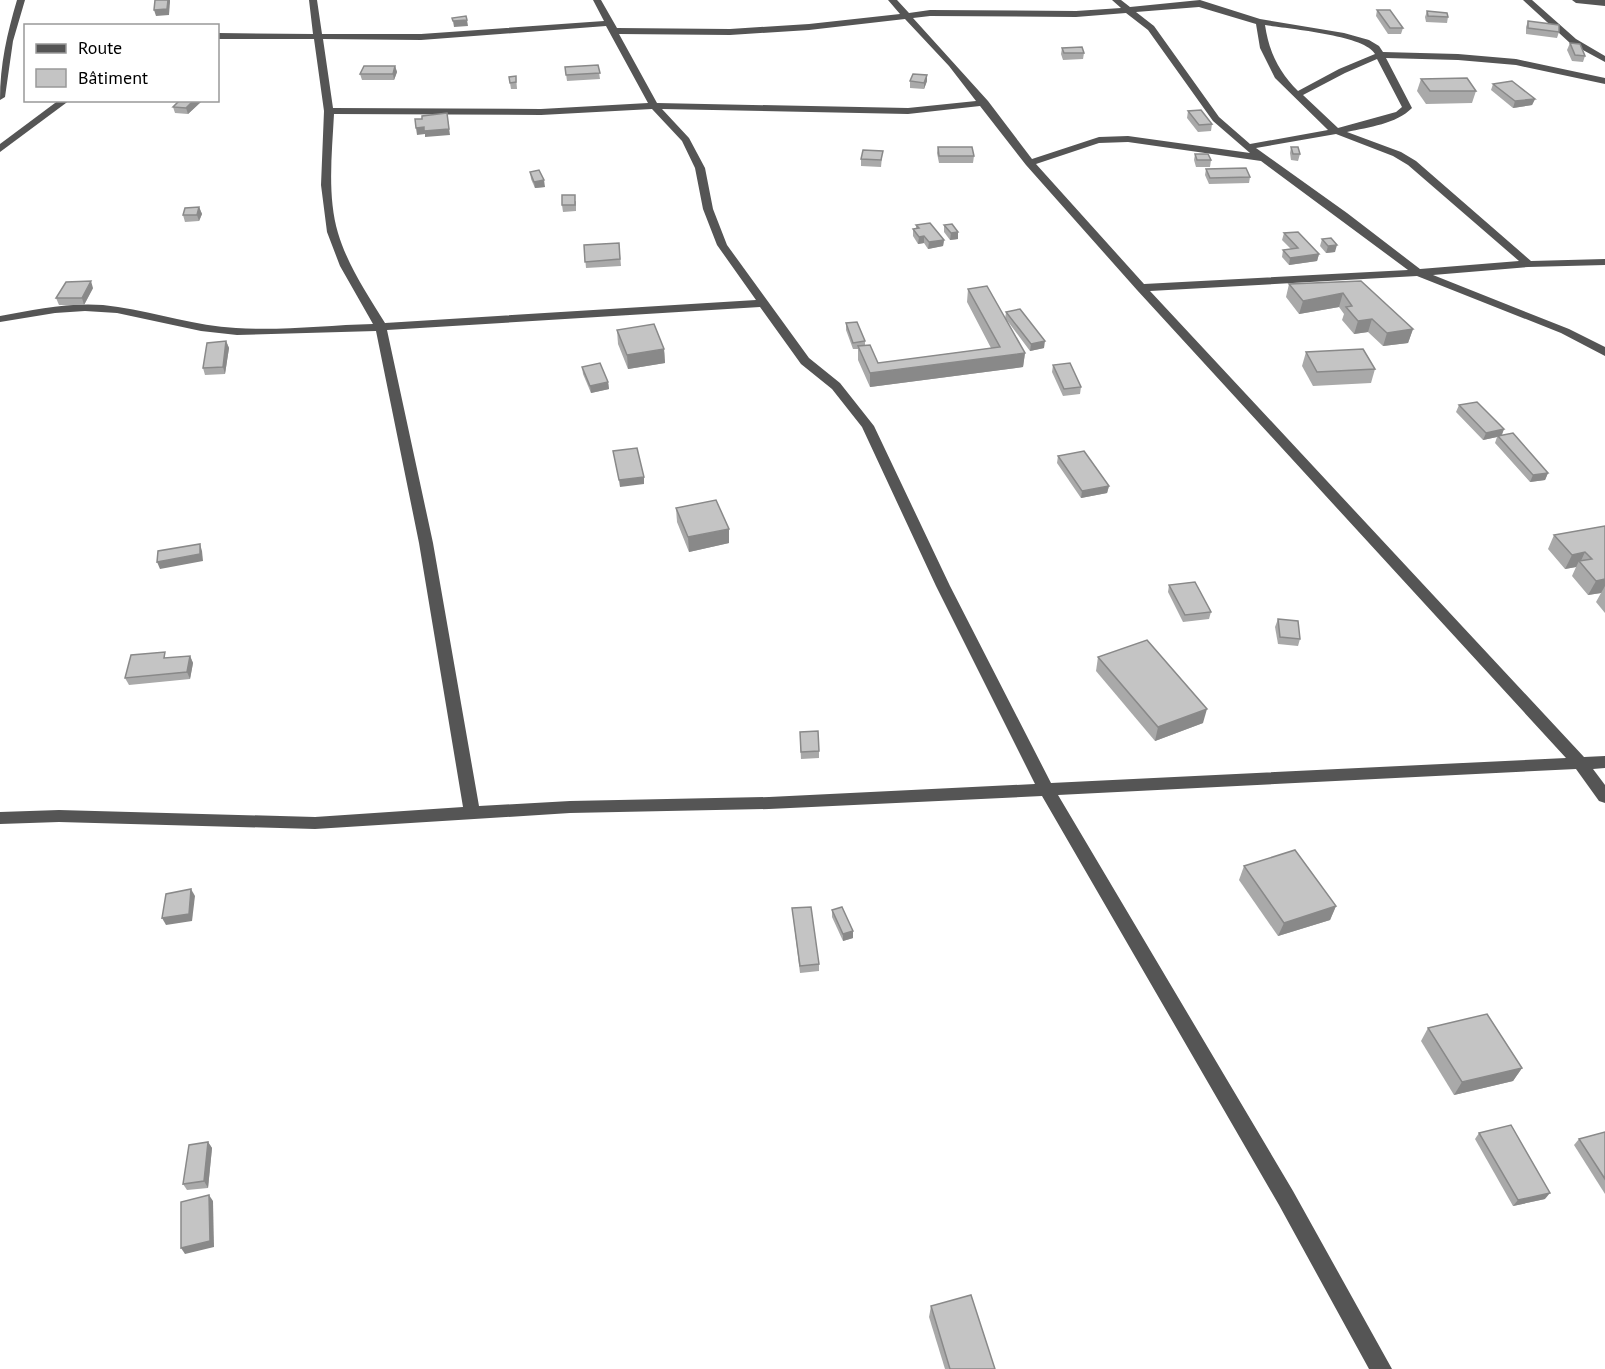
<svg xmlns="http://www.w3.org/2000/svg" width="1605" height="1369" viewBox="0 0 1605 1369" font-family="'PT Sans',sans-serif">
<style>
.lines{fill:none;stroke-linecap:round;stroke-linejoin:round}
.minor{fill:#555;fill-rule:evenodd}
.wall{fill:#a9a9a9}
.shaded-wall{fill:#898989}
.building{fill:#c4c4c4;stroke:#898989;stroke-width:1.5}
</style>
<rect width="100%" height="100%" fill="#fff"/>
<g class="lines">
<g class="minor">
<path d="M17 0H25L13 41 5 97 0 100C0 64 7 34 17 0Z"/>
<path d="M309 0H317L322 34H421L604 21 593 0H601L617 28 730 29 809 24 900 14 888 0H897L909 13 930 10 1076 11 1121 8 1112 0H1121L1130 7 1200 0 1260 19 1344 33 1369 40 1379 46 1383 52 1458 54 1516 59 1605 78V84L1516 65 1458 60 1386 58 1412 108C1396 124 1369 127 1347 132L1401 152 1416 161 1531 261 1605 259V265L1528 267 1433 275 1569 329 1605 347V356L1561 333 1417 276 1150 291 1584 757 1605 756V768L1593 769 1605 785V803L1599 801 1576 769 1058 795 1293 1191 1392 1369H1369L1279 1205 1042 796 769 809 570 813 315 829 59 822 0 824V812L59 810 315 817 463 807 419 543 376 331 237 335 201 331 117 313 85 311 55 313 0 322V316C39 309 79 300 118 307 158 313 196 326 236 328 281 331 328 325 373 324L340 266 327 232 321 185 324 111 314 39H218V33L313 34ZM1199 7 1256 24 1260 48 1275 78 1328 130 1250 144 1219 117 1154 26 1136 12ZM1126 13 1148 30 1213 121 1250 153 1128 136 1099 137 1032 159 988 101 913 18 930 16 1076 17ZM905 19 949 66 976 101 908 108 657 103 619 34 730 35 809 30ZM1265 25C1287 29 1365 35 1375 54L1339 69 1298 91C1279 72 1269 52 1265 25ZM606 26 648 103 541 109 333 108 323 39 421 40ZM1377 59 1402 107 1396 112 1338 128 1303 95 1345 73ZM980 106 1026 165 1137 290 1566 758 1051 783 950 586 874 426 840 383 809 358 727 245 713 209 705 168 689 138 662 109 908 114ZM652 109 682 141 695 168 703 209 717 245 756 300 385 323C367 294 348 266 338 233 327 196 332 153 334 114L541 115ZM1336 134 1393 156 1408 165 1519 261 1420 269 1347 213 1256 148ZM1128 142 1261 161 1408 270 1144 284 1036 164 1099 143ZM760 307 801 364 832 389 862 427 936 586 1035 784 769 797 570 801 479 806 433 543 387 330Z"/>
<polygon points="1523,0 1532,0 1576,39 1605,56 1605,62 1570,43"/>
<polygon points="1572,0 1605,0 1605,6 1576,3"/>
<polygon points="59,100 70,100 0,152 0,144"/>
</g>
</g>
<g class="wall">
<polygon points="1377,10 1403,28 1401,34 1388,34 1376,16"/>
<polygon points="1427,11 1448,17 1447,23 1426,22 1425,17"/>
<polygon points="1528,21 1559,32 1557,38 1526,34 1526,27"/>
<polygon points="1570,43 1585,56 1583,62 1572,61 1567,50"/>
<polygon points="1062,48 1084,53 1083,59 1063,60 1061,54"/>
<polygon points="598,65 600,79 567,81 565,67"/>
<polygon points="395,66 397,72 394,80 362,80 360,74"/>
<polygon points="516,76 517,89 511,89 509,77"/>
<polygon points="1421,79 1476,91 1472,103 1426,104 1417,91"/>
<polygon points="910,81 927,81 924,89 910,88"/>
<polygon points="1493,84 1535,99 1532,105 1513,108 1491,90"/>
<polygon points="203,100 188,114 175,113 173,107"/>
<polygon points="1188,111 1212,124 1211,131 1198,132 1187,118"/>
<polygon points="938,147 974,156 973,163 939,163 937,153"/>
<polygon points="1291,147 1300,154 1298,161 1291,160 1290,153"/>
<polygon points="1195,154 1211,160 1210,167 1196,167 1194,160"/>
<polygon points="882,157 881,167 861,166 861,159"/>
<polygon points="1206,169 1250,177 1249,183 1209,184 1205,175"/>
<polygon points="530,172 545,187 535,188 531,179"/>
<polygon points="576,201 576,211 563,212 562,205"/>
<polygon points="199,207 202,214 199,221 185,222 183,215"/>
<polygon points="916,225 944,240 943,246 928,249 924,243 918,244 913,236 913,229 916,229"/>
<polygon points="944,225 958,239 950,240 944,232"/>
<polygon points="1284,233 1319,254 1317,261 1289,265 1282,257 1283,250 1291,249 1282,240"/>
<polygon points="1322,239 1335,252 1326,253 1320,246"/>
<polygon points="619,243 621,266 586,268 584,245"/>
<polygon points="1361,281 1413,329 1408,343 1383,346 1368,332 1354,334 1342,320 1344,314 1339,307 1299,314 1286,297 1289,284"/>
<polygon points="93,288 84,305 59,305 56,298"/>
<polygon points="968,289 1005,319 1006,312 1044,348 1030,351 1006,319 1025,353 1023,367 870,387 858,360 858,349 853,349 846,330 846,323 865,341 865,346 878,363 991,348 967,302"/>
<polygon points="617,330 664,349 665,363 628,369 618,344"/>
<polygon points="226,341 229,348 225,374 205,375 203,368"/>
<polygon points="1306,352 1375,369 1371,383 1313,386 1302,366"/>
<polygon points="1053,365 1081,387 1080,394 1063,396 1052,372"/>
<polygon points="582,367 608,382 609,389 591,393 583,374"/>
<polygon points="1459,405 1504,429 1502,435 1548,473 1545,480 1530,482 1495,443 1497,437 1483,440 1456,412"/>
<polygon points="1058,456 1109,486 1107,493 1081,498 1057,463"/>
<polygon points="676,508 729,543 689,552 677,522"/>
<polygon points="1605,526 1605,613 1596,602 1601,593 1588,595 1572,576 1576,567 1565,569 1548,549 1554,535"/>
<polygon points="1169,585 1211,612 1209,619 1183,622 1168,592"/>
<polygon points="1278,619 1300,639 1298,646 1278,644 1275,627"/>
<polygon points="190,656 193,663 190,679 129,685 125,678 168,658"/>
<polygon points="1098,657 1203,723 1155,741 1096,671"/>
<polygon points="800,739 819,751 819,758 801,759"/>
<polygon points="1244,866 1336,906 1330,920 1278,936 1239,880"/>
<polygon points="792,908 819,964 819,971 800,973"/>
<polygon points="832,910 853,938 843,941 832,917"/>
<polygon points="1428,1028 1522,1068 1513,1081 1454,1095 1421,1041"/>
<polygon points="1605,1132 1605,1194 1574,1145 1579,1139"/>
<polygon points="1479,1133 1545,1199 1513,1206 1475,1139"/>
<polygon points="208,1142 212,1148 208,1188 187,1190 183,1184"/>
<polygon points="931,1306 995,1369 945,1369 929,1317"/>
</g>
<g class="shaded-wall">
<polygon points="168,0 170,0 170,2 169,15 156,16 154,10"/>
<polygon points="467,20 468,26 454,27 453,21"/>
<polygon points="395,66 397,72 394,80 393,74"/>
<polygon points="927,75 927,81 924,89 924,83"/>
<polygon points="1535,99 1532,105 1513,108 1515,101"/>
<polygon points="194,100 203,100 188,114 186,108"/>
<polygon points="447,113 450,135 425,137 425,134 417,135 416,128"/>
<polygon points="544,180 545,187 535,188 534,182"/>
<polygon points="199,207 202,214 199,221 197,215"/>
<polygon points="958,232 958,239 950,240 951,233"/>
<polygon points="924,236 924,243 918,244 919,237"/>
<polygon points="944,240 943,246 928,249 929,242"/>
<polygon points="1337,245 1335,252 1326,253 1328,246"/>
<polygon points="1319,254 1317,261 1289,265 1290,258"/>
<polygon points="91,281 93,288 84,305 82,298"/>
<polygon points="1343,293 1339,307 1299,314 1303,301"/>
<polygon points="1372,319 1368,332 1354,334 1358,321"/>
<polygon points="1413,329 1408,343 1383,346 1387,333"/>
<polygon points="226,341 229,348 225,374 223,367"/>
<polygon points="1045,341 1044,348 1030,351 1031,344"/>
<polygon points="664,349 665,363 628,369 627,355"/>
<polygon points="1025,353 1023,367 870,387 870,373"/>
<polygon points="608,382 609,389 591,393 590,386"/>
<polygon points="1504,429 1501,436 1498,436 1497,437 1483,440 1486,433"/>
<polygon points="1548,473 1545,480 1530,482 1533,475"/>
<polygon points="644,477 644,484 620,487 619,480"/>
<polygon points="1109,486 1107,493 1081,498 1082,491"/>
<polygon points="729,529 729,543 689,552 688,537"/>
<polygon points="200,544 202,551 203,561 160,569 157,562"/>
<polygon points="1585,552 1580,563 1579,561 1576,567 1565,569 1572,555"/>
<polygon points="1605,579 1605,586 1601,593 1588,595 1596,581"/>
<polygon points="190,656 193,663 190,679 187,672"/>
<polygon points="1207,709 1203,723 1155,741 1158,727"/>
<polygon points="191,889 195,896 192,921 166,925 162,918"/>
<polygon points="1336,906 1330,920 1278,936 1284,923"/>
<polygon points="853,931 853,938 843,941 843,934"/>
<polygon points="1522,1068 1513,1081 1454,1095 1462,1082"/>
<polygon points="208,1142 212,1148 208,1188 204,1181"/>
<polygon points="1550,1193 1545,1199 1513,1206 1518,1200"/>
<polygon points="209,1195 213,1201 214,1247 185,1254 181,1248"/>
</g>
<g class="building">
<polygon points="155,0 168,0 167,9 154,10"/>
<polygon points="1377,10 1390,10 1403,28 1390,28"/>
<polygon points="1427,11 1447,13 1448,17 1428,16"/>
<polygon points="466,16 467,20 453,21 452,18"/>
<polygon points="1528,21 1559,25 1559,32 1528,28"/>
<polygon points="1570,43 1580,44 1585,56 1575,55"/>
<polygon points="1082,47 1084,53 1064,53 1062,48"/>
<polygon points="598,65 600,73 566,75 565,67"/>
<polygon points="364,66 395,66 393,74 360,74"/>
<polygon points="913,74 927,75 924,83 910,81"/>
<polygon points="516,76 516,82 510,83 509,77"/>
<polygon points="1467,78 1476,91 1430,91 1421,79"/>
<polygon points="1512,81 1535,99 1515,101 1493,84"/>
<polygon points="180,100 194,100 186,108 173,107"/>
<polygon points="1201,110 1212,124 1199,125 1188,111"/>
<polygon points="447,113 449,129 424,131 424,127 416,128 415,119 422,119 422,116"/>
<polygon points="938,147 972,147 974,156 939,156"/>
<polygon points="1291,147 1298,147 1300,154 1293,154"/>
<polygon points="863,150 883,151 881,160 861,159"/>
<polygon points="1195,154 1208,154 1211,160 1197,160"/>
<polygon points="1246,168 1250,177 1210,178 1206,169"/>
<polygon points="539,170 544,180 534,182 530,172"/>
<rect x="562" y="195" width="13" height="10"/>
<polygon points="199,207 197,215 183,215 185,208"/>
<polygon points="930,223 944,240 929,242 924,236 919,237 913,229 919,228 916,225"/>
<polygon points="952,224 958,232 951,233 944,225"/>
<polygon points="1298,232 1319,254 1290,258 1283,250 1298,248 1284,233"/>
<polygon points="1331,238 1337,245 1328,246 1322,239"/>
<polygon points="619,243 620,259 585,262 584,245"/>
<polygon points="91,281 82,298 56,298 66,282"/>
<polygon points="1361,281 1413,329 1387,333 1372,319 1358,321 1346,307 1352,306 1343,293 1303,301 1289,284"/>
<polygon points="987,286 1025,353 870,373 858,346 870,345 878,363 1000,347 968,289"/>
<polygon points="1020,309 1045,341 1031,344 1006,312"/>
<polygon points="857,322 865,341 853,343 846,323"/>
<polygon points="654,324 664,349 627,355 617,330"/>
<polygon points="226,341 223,367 203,368 207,343"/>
<polygon points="1363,349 1375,369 1317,372 1306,352"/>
<polygon points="600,363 608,382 590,386 582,367"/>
<polygon points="1070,363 1081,387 1064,389 1053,365"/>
<polygon points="1477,402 1504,429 1486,433 1459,405"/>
<polygon points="1513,433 1548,473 1533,475 1498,436"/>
<polygon points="637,448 644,477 619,480 613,451"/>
<polygon points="1084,451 1109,486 1082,491 1058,456"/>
<polygon points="716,500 729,529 688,537 676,508"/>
<polygon points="1605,526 1605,579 1596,581 1579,561 1592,559 1585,552 1572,555 1554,535"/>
<polygon points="200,544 200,554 157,562 158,551"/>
<polygon points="1195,582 1211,612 1185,615 1169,585"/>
<polygon points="1278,619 1298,621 1300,639 1280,637"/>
<polygon points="1147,640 1207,709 1158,727 1098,657"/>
<polygon points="165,652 164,658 190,656 187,672 125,678 131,655"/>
<polygon points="818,731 819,751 801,752 800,732"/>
<polygon points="1295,850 1336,906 1284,923 1244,866"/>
<polygon points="191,889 189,914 162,918 166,894"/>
<polygon points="811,907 819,964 800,966 792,908"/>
<polygon points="842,907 853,931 843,934 832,910"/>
<polygon points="1487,1014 1522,1068 1462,1082 1428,1028"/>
<polygon points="1511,1125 1550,1193 1518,1200 1479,1133"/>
<polygon points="1605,1132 1605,1179 1579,1139"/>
<polygon points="208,1142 204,1181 183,1184 189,1145"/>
<polygon points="209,1195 210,1241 181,1248 181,1202"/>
<polygon points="971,1295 995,1369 950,1369 931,1306"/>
</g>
<rect x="24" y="24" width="195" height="78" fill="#ffffff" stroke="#999999" stroke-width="1.5"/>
<rect x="36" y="44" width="30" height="9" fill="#555555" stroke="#999999" stroke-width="1.5"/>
<text x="78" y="54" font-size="18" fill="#000000">Route</text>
<rect x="36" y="69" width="30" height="18" fill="#c4c4c4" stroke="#999999" stroke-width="1.5"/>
<text x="78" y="84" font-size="18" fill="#000000">Bâtiment</text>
</svg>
